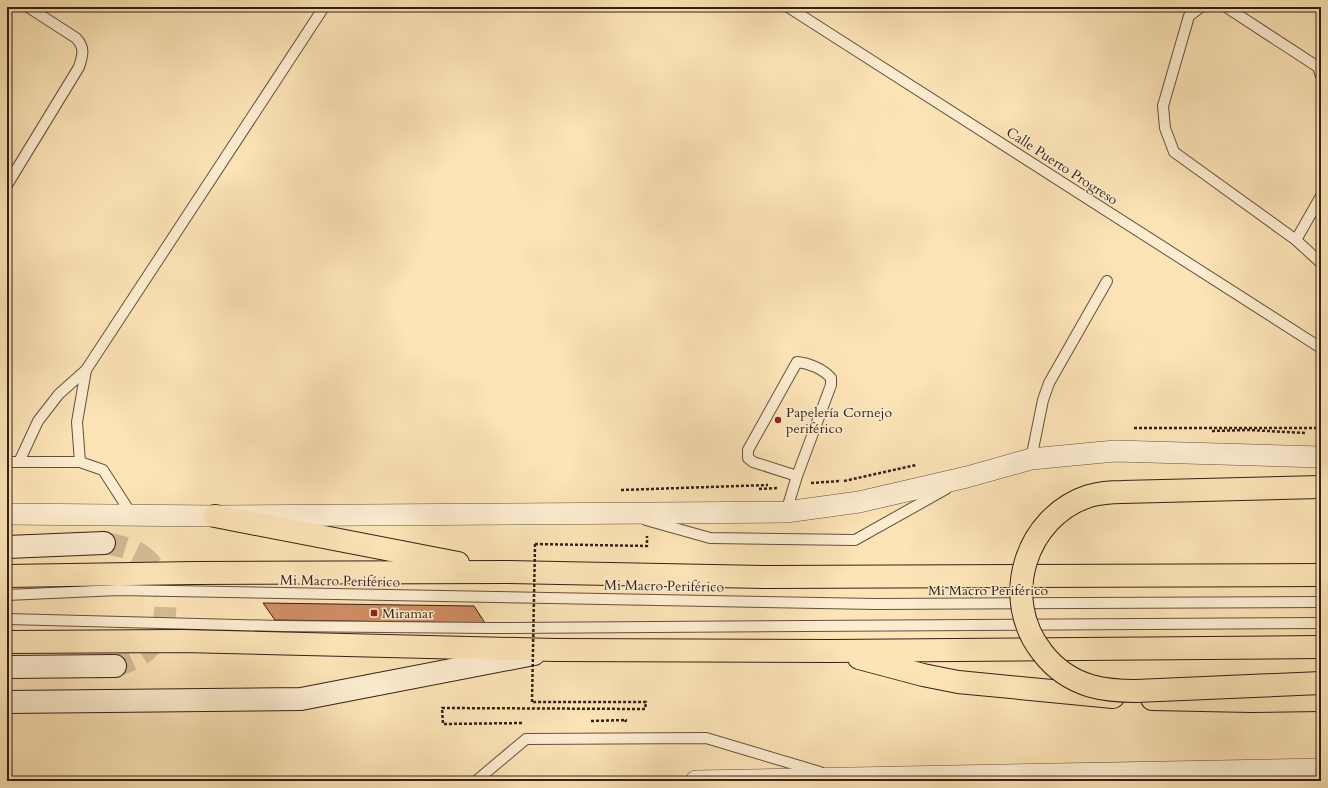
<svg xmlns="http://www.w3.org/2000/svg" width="1328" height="788" viewBox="0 0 1328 788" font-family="Cardo,serif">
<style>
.building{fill:#d18c65;stroke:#341f16}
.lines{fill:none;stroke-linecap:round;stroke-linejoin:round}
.secondary-tunnel{stroke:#d4bd96;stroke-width:22;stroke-dasharray:22 11;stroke-linecap:butt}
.lane-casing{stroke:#66503e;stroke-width:12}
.street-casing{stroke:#66503e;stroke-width:22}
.secondary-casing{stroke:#341f16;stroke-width:24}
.highway-casing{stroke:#341f16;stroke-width:24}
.path{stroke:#341f16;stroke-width:2.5;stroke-dasharray:3 2;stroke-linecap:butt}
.lane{stroke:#fdedd0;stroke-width:10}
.street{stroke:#fdedd0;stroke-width:21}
.secondary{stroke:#fdedd0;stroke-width:22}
.highway{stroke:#fce4b6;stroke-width:22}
.highway-bridge-casing{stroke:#341f16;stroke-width:24;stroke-linecap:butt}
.path-bridge{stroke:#341f16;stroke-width:2.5;stroke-dasharray:3 2;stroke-linecap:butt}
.highway-bridge{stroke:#fce4b6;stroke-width:22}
.poi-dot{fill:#8f2418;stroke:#fdedd0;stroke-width:1.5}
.labels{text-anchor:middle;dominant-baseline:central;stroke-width:3;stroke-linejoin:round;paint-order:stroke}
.street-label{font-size:14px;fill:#341f16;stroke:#fdedd0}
.poi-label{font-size:14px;fill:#341f16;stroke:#fdedd0;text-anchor:start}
</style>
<rect width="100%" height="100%" fill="#fce4b6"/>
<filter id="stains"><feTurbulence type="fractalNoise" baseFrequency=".005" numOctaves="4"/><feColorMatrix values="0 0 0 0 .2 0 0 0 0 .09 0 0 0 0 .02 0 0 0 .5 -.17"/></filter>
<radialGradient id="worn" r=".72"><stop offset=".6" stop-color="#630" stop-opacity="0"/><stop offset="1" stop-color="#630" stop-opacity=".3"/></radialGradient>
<polygon class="building" points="263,603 474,606 485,623 275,620"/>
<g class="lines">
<path class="secondary-tunnel" d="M104 543C116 545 126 547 136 552 171 571 175 624 147 650 138 658 127 662 115 666"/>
<defs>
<g id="lane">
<polyline points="788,7 1321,348"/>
<polyline points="1201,7 1189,16 1163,106 1165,128 1174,152 1296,240 1321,196"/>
<polyline points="1226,7 1318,67 1321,76"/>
<path d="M7 185 79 67C83 55 85 47 76 38L28 7"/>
<polyline points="1296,240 1321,263"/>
<polyline points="1031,459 1043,400 1049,383 1107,281"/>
<polyline points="7,462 80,462 103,470 132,515"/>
<polyline points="19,462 38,421 59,394 86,370 324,7"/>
<polyline points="80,462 77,422 86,370"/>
<path d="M786 512 797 476 831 385V378C823 369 809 363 797 362L748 450V458L753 462 797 476"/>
<polyline points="646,520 710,538 855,540 946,489"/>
<polyline points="7,595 118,590 876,604 1321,602"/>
<polyline points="7,619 279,626 490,628 1321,623"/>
<polyline points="476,781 526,739 706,738 820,772"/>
</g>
<g id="street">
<polyline points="7,514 215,516 786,512 859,502 967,477 1031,459 1115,451 1321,457"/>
<polyline points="696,781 1321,769"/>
</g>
<g id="secondary">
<polyline points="7,547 104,543"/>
<polyline points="7,667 115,666"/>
<polyline points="7,702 301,699 534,654"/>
</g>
<g id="highway">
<polyline points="215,516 458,563"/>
<polyline points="7,576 194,573 508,572 767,577 1321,575"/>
<polyline points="7,642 182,641 556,650 831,651 1321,647"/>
<polyline points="859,658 923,675 958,682 1113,697"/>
<polyline points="1152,699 1251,701 1321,700"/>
</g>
</defs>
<use href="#lane" class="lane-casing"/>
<use href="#street" class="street-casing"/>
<use href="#secondary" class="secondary-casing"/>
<use href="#highway" class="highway-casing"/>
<g class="path">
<polyline points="1134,428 1321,428"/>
<polyline points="1212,431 1249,430 1305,433"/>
<polyline points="844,481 916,465"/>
<polyline points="811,483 840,481"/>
<polyline points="759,489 778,488"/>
<polyline points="621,490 768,485"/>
<polyline points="535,544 647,546 647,536"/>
<polyline points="591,721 626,720 625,722"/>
<polyline points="522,723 443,724 442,708 645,709 646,702 532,702"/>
</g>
<use href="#lane" class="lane"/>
<use href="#street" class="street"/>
<use href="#secondary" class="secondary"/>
<use href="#highway" class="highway"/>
<defs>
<path id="highway-bridge" d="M1321 487 1122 492C1111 492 1100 493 1089 496 1025 517 1000 599 1042 652 1054 668 1071 680 1091 686 1105 690 1121 691 1136 691L1321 683"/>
</defs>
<use href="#highway-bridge" class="highway-bridge-casing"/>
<polyline class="path-bridge" points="532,702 535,544"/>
<use href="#highway-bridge" class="highway-bridge"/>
</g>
<g class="poi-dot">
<circle cx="778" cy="420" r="4"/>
<rect x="370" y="609" width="8" height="8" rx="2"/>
</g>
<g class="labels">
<g class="street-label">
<text transform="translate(1062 166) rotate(33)">Calle Puerto Progreso</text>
<text transform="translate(340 581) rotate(1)">Mi Macro Periférico</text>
<text transform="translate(664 586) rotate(1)">Mi Macro Periférico</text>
<text x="988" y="590">Mi Macro Periférico</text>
</g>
<g class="poi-label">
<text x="786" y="412">Papelería Cornejo<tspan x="786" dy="16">periférico</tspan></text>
<text x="382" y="613">Miramar</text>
</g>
</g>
<rect width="1328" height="788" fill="none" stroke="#fce4b6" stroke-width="24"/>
<rect x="8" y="8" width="1312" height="772" fill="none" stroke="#341f16" stroke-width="2"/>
<rect x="12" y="12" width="1304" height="764" fill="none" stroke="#341f16"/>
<rect width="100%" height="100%" filter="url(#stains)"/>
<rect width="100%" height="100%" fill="url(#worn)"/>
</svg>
